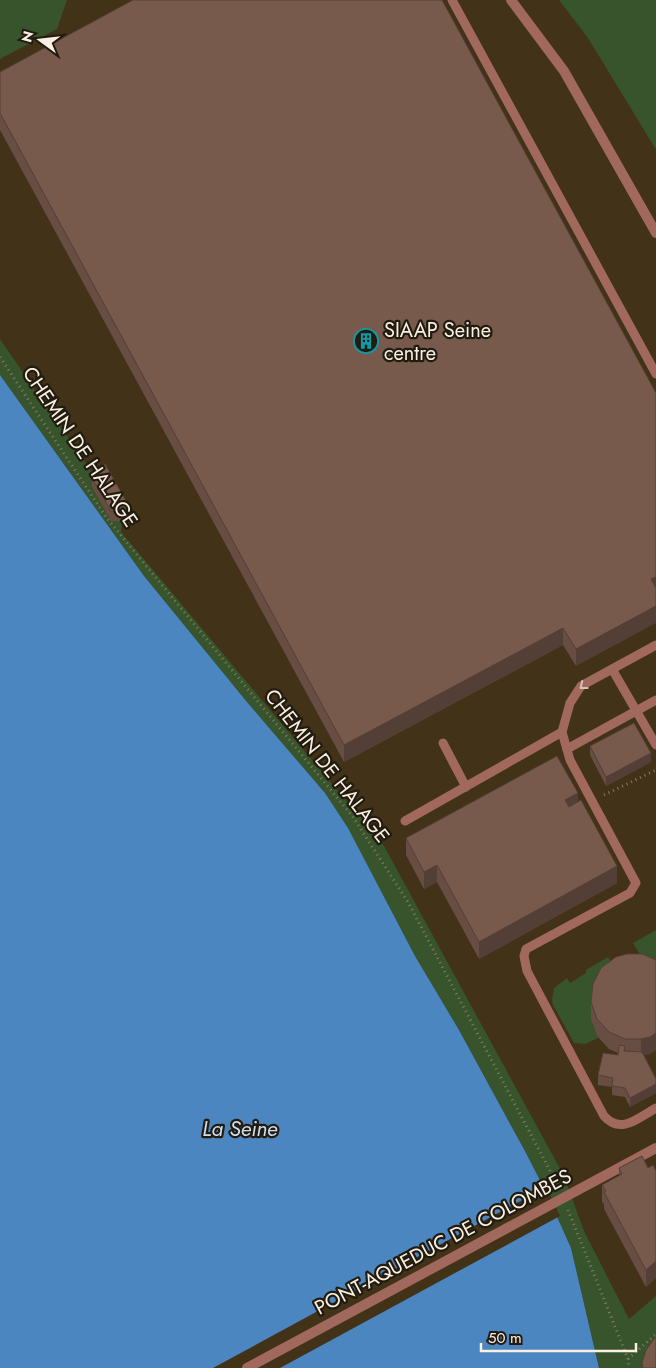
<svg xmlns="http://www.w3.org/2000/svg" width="656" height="1368" viewBox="0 0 656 1368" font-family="Jost,sans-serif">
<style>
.green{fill:#37542c}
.water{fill:#4b86c0}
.pier{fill:#413218}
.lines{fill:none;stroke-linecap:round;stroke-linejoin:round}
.path{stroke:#887b65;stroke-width:3;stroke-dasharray:1 4;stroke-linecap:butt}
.service{stroke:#a1685d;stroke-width:9}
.minor{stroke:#a1685d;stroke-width:10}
.tertiary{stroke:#a1685d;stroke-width:10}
.wall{fill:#674d42}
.shaded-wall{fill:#543f36}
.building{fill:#785a4d;stroke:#543f36}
.oneway{stroke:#dbc0b3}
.labels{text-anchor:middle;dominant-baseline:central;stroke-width:4.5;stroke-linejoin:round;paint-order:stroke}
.poi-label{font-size:20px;fill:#faf0e1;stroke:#221b10;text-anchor:start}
.street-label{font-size:20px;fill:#faf0e1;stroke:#221b10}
.water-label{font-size:21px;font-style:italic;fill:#cfdeee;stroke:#221b10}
</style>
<rect width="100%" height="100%" fill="#413218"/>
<g class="green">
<polygon points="0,0 67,0 57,29 0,59"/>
<polygon points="559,0 656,0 656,148 655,148 588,38"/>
<polygon points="0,339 96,478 92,487 111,520 122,521 121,532 359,816 366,813 564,1176 584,1231 629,1319 656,1296 656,1368 599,1368 571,1248 546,1192 526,1153 459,1030 415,956 348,828 325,793 247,702 144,576 0,375"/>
<polygon points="656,930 656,976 591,1007 593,1025 598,1038 585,1044 574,1043 553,1005 552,1000 554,988 567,978 570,983 586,973 586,970 608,957 616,971 642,958 633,943"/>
</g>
<polygon class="water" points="0,375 144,576 247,702 325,793 348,828 415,956 459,1030 526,1153 546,1192 571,1248 599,1368 0,1368"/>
<polygon class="pier" points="546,1187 560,1216 280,1368 213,1368"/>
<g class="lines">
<g class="path">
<polyline points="0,357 106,517 353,817 408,902 557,1184"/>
<polyline points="604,795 656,770"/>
<polyline points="568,1210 628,1359 629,1368"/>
<polyline points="628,1359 656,1334"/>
</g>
<g class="service">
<polyline points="452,0 656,374"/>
<path d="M656 645 581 686 570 703 562 732 570 760 636 883 630 893 526 949 524 956 527 971 604 1116C621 1135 638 1118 656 1108"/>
<polyline points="612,669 656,745"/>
<polyline points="443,743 466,787"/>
<polyline points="567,749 656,700"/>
<polyline points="405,821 562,732"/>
</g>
<polyline class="minor" points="511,0 564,71 656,233"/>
<polyline class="tertiary" points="247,1368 656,1148"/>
</g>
<g class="wall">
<polygon points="0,72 656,393 576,666 563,645 344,762 0,130"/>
<polygon points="92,478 130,517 122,521 111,521 92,487"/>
<polygon points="590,746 651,762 606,786 590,755"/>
<polygon points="578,802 617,883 479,959 437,882 424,889 406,855 406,838"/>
<polygon points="656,960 656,1050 650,1054 644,1055 656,1079 656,1093 630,1107 625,1097 612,1095 612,1087 598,1085 598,1075 618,1055 618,1053 609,1049 597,1036 591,1019 591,1002"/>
<polygon points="619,1168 648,1168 656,1171 656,1278 646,1287 604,1209 604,1204 602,1202 602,1185 619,1176"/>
</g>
<g class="shaded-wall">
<polygon points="130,508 130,517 122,521 122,512"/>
<polygon points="656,577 656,594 651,579"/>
<polygon points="656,606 656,623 576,666 576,649"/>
<polygon points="563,628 563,645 344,762 344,745"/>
<polygon points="651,753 651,762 606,786 606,777"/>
<polygon points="578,793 578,810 565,817 565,800"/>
<polygon points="437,865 437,882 424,889 424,872"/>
<polygon points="617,866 617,883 479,959 479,942"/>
<polygon points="656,1033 656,1050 650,1054 641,1056 641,1039"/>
<polygon points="656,1084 656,1093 630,1107 630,1098"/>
<polygon points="656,1261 656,1278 646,1287 646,1270"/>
</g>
<g class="building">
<polygon points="133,0 442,0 656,393 656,577 651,579 656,588 656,606 576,649 563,628 344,745 0,113 0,72"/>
<polygon points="105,464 130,508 122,512 111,511 92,478 96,469"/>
<polygon points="634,723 651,753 606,777 590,746"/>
<polygon points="557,756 578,793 565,800 569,807 581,800 617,866 479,942 437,865 424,872 406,838"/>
<polygon points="627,954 642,954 656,960 656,1033 650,1037 641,1039 625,1039 609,1032 597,1019 591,1002 593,984 601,968 616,957"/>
<polygon points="619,1045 625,1046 624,1051 642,1052 656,1079 656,1084 630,1098 625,1088 612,1086 613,1078 598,1075 603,1053 618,1055"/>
<polygon points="642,1156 648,1168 653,1165 656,1171 656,1261 646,1270 604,1192 606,1191 602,1185 622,1174 619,1168"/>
<polygon points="656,1337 656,1368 643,1368 642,1363 646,1350 654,1339"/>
</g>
<defs><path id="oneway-chevron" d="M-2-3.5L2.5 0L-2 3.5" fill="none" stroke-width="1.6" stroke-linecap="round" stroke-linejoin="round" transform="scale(1.25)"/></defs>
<use class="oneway" href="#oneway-chevron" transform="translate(583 686) rotate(142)"/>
<defs>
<symbol id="building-ring" viewBox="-11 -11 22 22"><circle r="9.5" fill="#221b10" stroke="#0f9aa8" stroke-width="1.5"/><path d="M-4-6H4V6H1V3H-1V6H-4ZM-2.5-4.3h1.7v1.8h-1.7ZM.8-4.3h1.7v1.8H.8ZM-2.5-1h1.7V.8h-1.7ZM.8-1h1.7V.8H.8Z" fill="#0f9aa8"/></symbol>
</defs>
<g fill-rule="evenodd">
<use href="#building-ring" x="352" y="327" width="28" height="28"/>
</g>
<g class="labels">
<g class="poi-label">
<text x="384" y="330">SIAAP Seine<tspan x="384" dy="23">centre</tspan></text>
</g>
<g class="street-label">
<text transform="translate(80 447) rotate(56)">CHEMIN DE HALAGE</text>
<text transform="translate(327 766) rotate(52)">CHEMIN DE HALAGE</text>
<text transform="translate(443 1242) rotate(-28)">PONT-AQUEDUC DE COLOMBES</text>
</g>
<g class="water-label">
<text x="240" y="1129">La Seine</text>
</g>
</g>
<g transform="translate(40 40) rotate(285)" stroke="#221b10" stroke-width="4" paint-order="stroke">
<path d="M0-4L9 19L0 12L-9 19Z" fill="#faf0e1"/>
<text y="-8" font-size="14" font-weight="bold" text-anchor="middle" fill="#faf0e1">N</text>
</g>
<path d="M481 1343v8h155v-8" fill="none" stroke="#faf0e1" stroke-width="2.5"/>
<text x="488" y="1343" font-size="15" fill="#faf0e1" stroke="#221b10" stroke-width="4" paint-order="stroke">50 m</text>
</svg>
